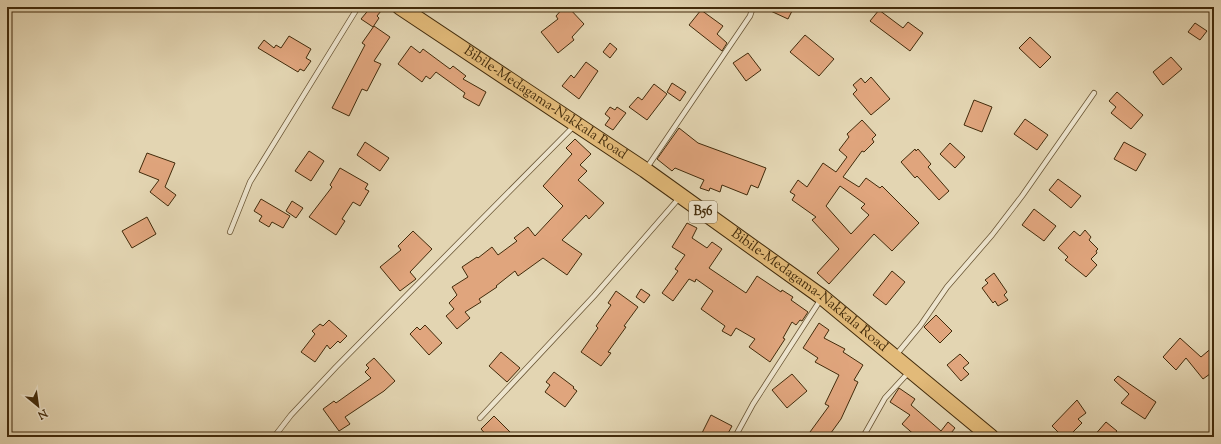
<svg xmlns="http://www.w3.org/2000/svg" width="1221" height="444" viewBox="0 0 1221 444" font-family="'Sorts Mill Goudy',serif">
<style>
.building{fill:#e0a57d;stroke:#422b0b;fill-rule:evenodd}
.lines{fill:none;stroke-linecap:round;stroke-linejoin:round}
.service-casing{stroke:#6a5635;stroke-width:6}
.primary-casing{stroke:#422b0b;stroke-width:17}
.service{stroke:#ede4cd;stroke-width:4.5}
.primary{stroke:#e2ba79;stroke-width:15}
.labels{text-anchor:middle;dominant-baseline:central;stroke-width:3.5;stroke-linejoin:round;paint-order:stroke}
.shield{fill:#ede4cd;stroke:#756245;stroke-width:1}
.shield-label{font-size:13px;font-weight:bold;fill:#422b0b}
.street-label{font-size:14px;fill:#422b0b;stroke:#ede4cd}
</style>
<rect width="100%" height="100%" fill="#e3d5b2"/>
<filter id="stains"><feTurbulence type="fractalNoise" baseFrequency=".005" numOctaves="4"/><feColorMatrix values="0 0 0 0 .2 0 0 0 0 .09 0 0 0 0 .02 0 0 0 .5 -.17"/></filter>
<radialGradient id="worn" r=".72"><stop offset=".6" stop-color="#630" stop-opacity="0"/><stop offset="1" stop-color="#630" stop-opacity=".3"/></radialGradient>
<g class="building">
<polygon points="371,7 381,11 377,16 379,18 373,27 361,19"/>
<polygon points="564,7 568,7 584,24 572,37 574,40 558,53 541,32 558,19 556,16"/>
<polygon points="762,7 794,7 788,19"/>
<polygon points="701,10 723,26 717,34 727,43 722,51 689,25"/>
<polygon points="879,10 903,28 908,22 923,33 910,51 870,21"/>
<polygon points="1195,23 1207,31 1200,40 1188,32"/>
<polygon points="374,26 390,37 374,61 381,64 367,91 362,89 349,116 332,108 365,45 362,43"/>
<polygon points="805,35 834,59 819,76 790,52"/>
<polygon points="289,36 311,49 306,58 311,61 304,71 300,69 298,72 258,48 264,40 274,48 276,45 281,48"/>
<polygon points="1030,37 1051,57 1040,68 1019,48"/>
<polygon points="610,43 617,49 610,58 603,52"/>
<polygon points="411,46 420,53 423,49 450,69 453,66 466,76 463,79 486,92 479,106 463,97 465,93 436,72 430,79 426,76 422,82 398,64"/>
<polygon points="748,53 761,70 746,81 733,63"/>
<polygon points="1171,57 1182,69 1163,85 1153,72"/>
<polygon points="586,62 598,71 579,99 562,86 571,75 574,78"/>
<polygon points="871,77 890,99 871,115 853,94 857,90 853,85 861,78 865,83"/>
<polygon points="672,83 686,92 680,101 667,92"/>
<polygon points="654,84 667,94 647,120 629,107 638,97 642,100"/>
<polygon points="1117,92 1143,115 1131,129 1111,113 1116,107 1109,101"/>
<polygon points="974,100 992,107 982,132 964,125"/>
<polygon points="610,107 615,110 617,107 626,113 613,130 605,125 610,118 605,114"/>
<polygon points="1025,119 1048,135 1037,150 1014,134"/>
<path d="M862 120 876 135 872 139 874 142 864 152 862 151 843 177 859 187 866 178 880 188 882 186 919 223 892 251 874 234 829 284 817 273 839 249 812 220 816 217 792 200 795 195 790 192 798 180 807 187 823 163 836 172 847 157 839 150 849 137 847 134ZM840 186 865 204 861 208 869 215 851 234 826 206Z"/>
<polygon points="679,128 698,143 766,168 758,188 751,185 747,195 722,185 720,192 710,188 709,191 700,188 704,180 675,168 672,171 657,159"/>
<polygon points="575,139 591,154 580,165 587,171 578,180 604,203 589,219 586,215 562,240 582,254 567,275 543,258 518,276 515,271 496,286 497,287 479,299 481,302 465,312 470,318 457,329 446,316 454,309 449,303 457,295 452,287 468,277 462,267 477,257 478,258 492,247 498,255 517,241 514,238 528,227 535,236 563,206 543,186 572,154 566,148"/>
<polygon points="365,142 389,158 380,171 357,155"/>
<polygon points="1124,142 1146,154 1136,171 1114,159"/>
<polygon points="950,143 965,157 955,168 940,154"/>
<polygon points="915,149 916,151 918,149 931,164 928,167 949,191 939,200 917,176 915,178 901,162"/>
<polygon points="309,151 324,161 311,181 295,171"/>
<polygon points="147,153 175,163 165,187 176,195 168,206 150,192 159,180 139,172"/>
<polygon points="340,168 368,184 365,189 369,191 360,206 353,202 342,219 345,221 336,235 309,217 332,187 330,185"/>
<polygon points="1058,179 1081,196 1071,208 1049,190"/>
<polygon points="261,199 290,216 283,228 272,222 269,227 259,221 262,216 254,211"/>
<polygon points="292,201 303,208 296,218 286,211"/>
<polygon points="1034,209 1056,226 1044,241 1022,225"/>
<polygon points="147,217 156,234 132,248 122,231"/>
<polygon points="687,223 697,228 692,238 707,248 712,242 722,249 709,268 746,293 757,276 781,292 782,290 793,297 791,300 808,312 802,321 800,320 796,325 792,322 783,338 785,339 770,362 749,347 755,339 736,328 731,336 722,331 725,326 701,309 713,291 696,279 695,282 689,279 673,301 662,293 678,271 675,269 685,255 672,247"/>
<polygon points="1085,230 1091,237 1089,240 1098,249 1096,251 1097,253 1091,259 1097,265 1086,277 1065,260 1068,257 1058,248 1074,231 1080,236"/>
<polygon points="413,231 432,249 410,272 416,279 400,291 380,267 401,250 398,246"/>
<polygon points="892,271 905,282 886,305 873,295"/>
<polygon points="994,273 1007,292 1004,295 1008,300 998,306 995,301 993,303 982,288 988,283 985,280"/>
<polygon points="641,289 650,295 644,303 636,297"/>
<polygon points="616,291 638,307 624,326 626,327 608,352 611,353 601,366 581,352 598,328 596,326 611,305 608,303"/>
<polygon points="936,315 952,331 940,343 924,327"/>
<polygon points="329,320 347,336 340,343 338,341 330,349 327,345 315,362 301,352 315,334 312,331 320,324 323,326"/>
<polygon points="819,323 829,330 824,338 845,349 843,352 863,365 854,380 858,382 841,419 828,437 817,437 810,432 829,406 825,404 839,375 815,362 818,358 803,348"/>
<polygon points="425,325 442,343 429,355 410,334 417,327 420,330"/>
<polygon points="1180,338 1201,357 1214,346 1214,371 1203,379 1186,358 1176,370 1163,357"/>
<polygon points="501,352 520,368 507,382 489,366"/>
<polygon points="960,354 969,363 963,368 969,374 961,381 947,365"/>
<polygon points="374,358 395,381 384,391 345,417 350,424 339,431 323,409 334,401 336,403 371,378 365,372 369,368 366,365"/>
<polygon points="554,372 574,387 573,388 577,391 565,407 545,392 550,385 546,382"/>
<polygon points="792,374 807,391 787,408 772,390"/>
<polygon points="1118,376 1156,402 1145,419 1121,403 1129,394 1114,380"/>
<polygon points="899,388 915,399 911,405 941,431 948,422 955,428 948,437 917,437 902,424 910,415 890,402"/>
<polygon points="1077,400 1086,413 1078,419 1082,423 1068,437 1053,437 1058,432 1052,426"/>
<polygon points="711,415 732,426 726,437 700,437"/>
<polygon points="494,416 515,437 488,437 481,429"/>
<polygon points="1106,422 1117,431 1112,437 1093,437"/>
</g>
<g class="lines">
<defs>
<g id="service">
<polyline points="646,169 750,16 753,7"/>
<polyline points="230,232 250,182 358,7"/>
<polyline points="896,355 920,326 947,287 992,235 1022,196 1094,93"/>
<polyline points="480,418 594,296 680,197"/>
<polyline points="274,437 291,415 336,367 574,126"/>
<polyline points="735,437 753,404 821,299"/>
<polyline points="863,437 885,398 909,372"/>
</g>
<g id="primary">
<path id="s1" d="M400 7 645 170 822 297 991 437"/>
</g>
</defs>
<use href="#service" class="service-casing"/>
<use href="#primary" class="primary-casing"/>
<use href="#service" class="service"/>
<use href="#primary" class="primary"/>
</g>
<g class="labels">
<rect class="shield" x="689" y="201" width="28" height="22" rx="3"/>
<g class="shield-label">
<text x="703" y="212">B56</text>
</g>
<g class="street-label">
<text stroke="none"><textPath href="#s1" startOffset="174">Bibile-Medagama-Nakkala Road</textPath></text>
<text stroke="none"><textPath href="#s1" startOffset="498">Bibile-Medagama-Nakkala Road</textPath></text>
</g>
</g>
<rect width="1221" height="444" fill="none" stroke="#e3d5b2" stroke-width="24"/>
<rect x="8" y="8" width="1205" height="428" fill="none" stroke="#422b0b" stroke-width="2"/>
<rect x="12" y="12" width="1197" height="420" fill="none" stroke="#422b0b"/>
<g transform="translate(38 406) rotate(151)" stroke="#ede4cd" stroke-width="3" paint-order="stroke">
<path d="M0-3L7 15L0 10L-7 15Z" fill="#422b0b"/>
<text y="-6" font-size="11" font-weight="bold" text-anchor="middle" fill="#422b0b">N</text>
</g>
<rect width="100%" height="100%" filter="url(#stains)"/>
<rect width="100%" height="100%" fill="url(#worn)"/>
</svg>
